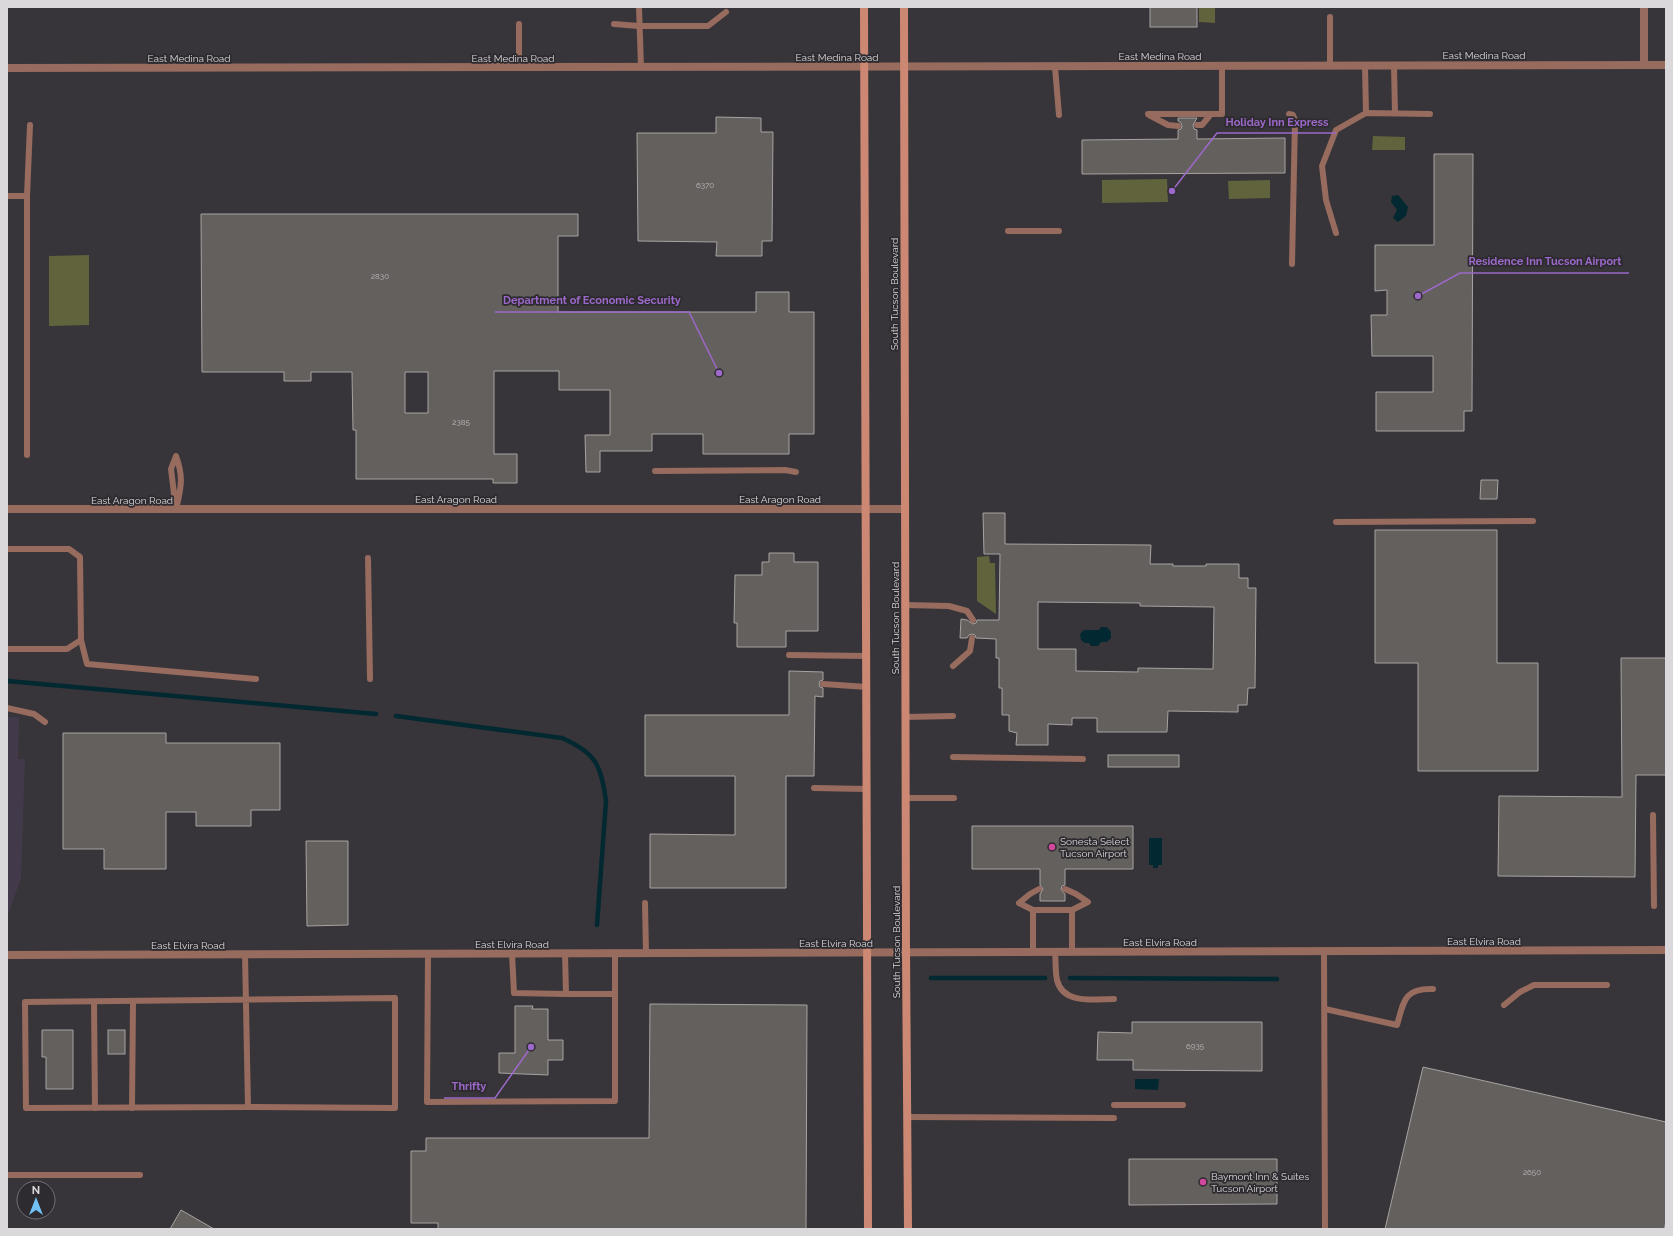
<svg xmlns="http://www.w3.org/2000/svg" width="1673" height="1236" viewBox="0 0 1673 1236" font-family="Raleway,sans-serif">
<style>
.industrial{fill:#423a4b}
.green{fill:#60633c}
.water{fill:#022931}
.lines{fill:none;stroke-linecap:round;stroke-linejoin:round}
.stream{stroke:#022931;stroke-width:4.5}
.building{fill:#64605e;stroke:#a8a3a2;fill-rule:evenodd}
.service{stroke:#976b5e;stroke-width:6}
.minor{stroke:#976b5e;stroke-width:8}
.secondary{stroke:#cd8873;stroke-width:8}
.hotel-dot{fill:#d1479c;stroke:#2d2b2f;stroke-width:1.5}
.labels{text-anchor:middle;dominant-baseline:central;stroke-width:3.5;stroke-linejoin:round;paint-order:stroke}
.number-label{font-size:8px;fill:#bcbabc}
.street-label{font-size:10px;fill:#dad8db;stroke:#2d2b2f}
.poi-label{font-size:10px;fill:#dad8db;stroke:#2d2b2f;text-anchor:start}
.leader{fill:none;stroke:#9c68c9;stroke-width:1.5}
.callout-dot{fill:#9c68c9;stroke:#2d2b2f;stroke-width:1.5}
.callout-label{font-size:11px;text-anchor:middle;font-weight:bold;fill:#9c68c9;stroke:#2d2b2f;stroke-width:3.5;stroke-linejoin:round;paint-order:stroke}
</style>
<rect width="100%" height="100%" fill="#373539"/>
<polygon class="industrial" points="7,717 19,717 18,759 25,759 21,878 7,918"/>
<g class="green">
<polygon points="1199,7 1215,7 1215,23 1199,22"/>
<polygon points="1373,136 1405,137 1405,150 1372,150"/>
<polygon points="1167,179 1168,202 1102,203 1102,180"/>
<polygon points="1270,180 1270,198 1229,199 1228,181"/>
<polygon points="89,255 89,325 49,326 49,256"/>
<polygon points="989,556 990,563 995,563 996,614 977,601 977,557"/>
</g>
<g class="water">
<polygon points="1398,195 1408,207 1406,216 1398,222 1393,218 1397,210 1391,202 1392,196"/>
<polygon points="1101,627 1107,627 1111,632 1111,638 1107,642 1101,642 1098,646 1091,646 1089,643 1085,643 1081,640 1080,634 1084,630 1099,630"/>
<polygon points="1149,838 1162,838 1162,865 1158,865 1158,868 1153,868 1153,865 1149,865"/>
<polygon points="1135,1079 1159,1079 1158,1090 1135,1089"/>
</g>
<g class="lines">
<g class="stream">
<polyline points="7,681 376,714"/>
<path d="M396 716 562 738C596 753 601 765 606 801L597 925"/>
<polyline points="931,978 1045,978"/>
<polyline points="1070,978 1277,979"/>
</g>
</g>
<g class="building">
<rect x="1150" y="7" width="47" height="20"/>
<polygon points="716,117 761,118 761,132 773,132 772,241 762,241 762,256 716,256 717,242 638,241 637,133 716,133"/>
<polygon points="1178,118 1197,118 1193,125 1194,129 1197,130 1197,139 1285,138 1285,173 1082,174 1082,140 1178,139 1178,130 1181,129 1182,126 1181,123 1178,121"/>
<polygon points="1434,154 1473,154 1472,411 1464,411 1464,431 1376,431 1376,392 1433,392 1433,356 1372,356 1371,315 1387,315 1387,290 1375,291 1375,245 1434,245"/>
<path d="M201 214H578V236H558V312H756V292H789V312H814V434H789V454H703V434H652V451H600V472H586L585 435H610V390H559V371H494V454H517V483H493V479H356V430H353L352 372H311V381H284V372H202ZM405 372H428V413H405Z"/>
<polygon points="1481,480 1498,480 1497,499 1480,499"/>
<path d="M983 513H1005V544L1151 545 1150 564H1173V566H1206V564H1239V578H1248V588H1256L1255 688H1248L1247 705H1238V712L1168 711 1167 732H1097V718H1072V725L1048 724V745H1016L1017 733 1009 731V715H1002V688H999V658H996V639L976 638 975 635 972 634 969 635 967 638H960L961 619 967 620 973 624 976 623 977 620H999L1000 554H984ZM1038 602 1140 603V606L1214 607 1213 669 1138 668V672L1076 671V649H1038Z"/>
<polygon points="1375,530 1497,530 1497,663 1538,663 1538,771 1418,771 1418,663 1375,663"/>
<polygon points="769,553 794,553 794,562 818,562 818,631 786,631 786,647 737,647 737,623 734,623 735,575 762,575 762,562 769,562"/>
<polygon points="1621,658 1666,658 1666,775 1636,775 1635,877 1498,876 1499,796 1622,797"/>
<polygon points="789,671 823,672 823,680 820,681 819,684 820,687 823,688 823,697 815,696 814,776 786,776 786,888 650,888 650,834 735,835 735,776 645,776 645,715 789,715"/>
<polygon points="63,733 166,733 166,743 280,743 280,810 251,810 251,826 196,826 196,812 166,812 166,869 104,869 104,849 63,849"/>
<rect x="1108" y="755" width="71" height="12"/>
<polygon points="972,826 1133,826 1133,869 1065,869 1065,885 1062,886 1061,889 1065,894 1065,901 1040,901 1040,894 1043,889 1040,885 1040,869 972,869"/>
<polygon points="306,841 348,841 348,925 307,926"/>
<polygon points="650,1004 807,1005 806,1229 438,1229 438,1223 411,1223 411,1151 426,1151 426,1138 649,1138"/>
<polygon points="515,1006 533,1006 532,1009 548,1009 548,1040 563,1040 563,1060 548,1060 548,1075 499,1073 499,1053 515,1053"/>
<polygon points="1132,1022 1262,1022 1262,1071 1133,1070 1133,1060 1097,1060 1098,1032 1132,1033"/>
<polygon points="42,1030 73,1030 73,1089 46,1089 46,1057 42,1057"/>
<rect x="108" y="1030" width="17" height="24"/>
<polygon points="1423,1067 1666,1122 1666,1222 1664,1229 1385,1229"/>
<polygon points="1129,1159 1277,1159 1277,1204 1129,1205"/>
<polygon points="181,1210 214,1229 170,1229"/>
</g>
<g class="lines">
<g class="service">
<polyline points="639,7 641,67"/>
<polyline points="1330,17 1330,66"/>
<polyline points="519,24 519,68"/>
<polyline points="614,24 639,26 708,26 726,12"/>
<polyline points="1365,66 1366,113"/>
<polyline points="1394,66 1395,113"/>
<polyline points="1055,67 1059,115"/>
<polyline points="1148,114 1222,114 1222,66"/>
<polyline points="1289,114 1293,115 1295,120 1292,264"/>
<polyline points="1149,115 1168,125 1178,126"/>
<polyline points="1197,125 1202,125 1211,114"/>
<polyline points="7,196 27,196"/>
<polyline points="1008,231 1059,231"/>
<polyline points="1336,233 1326,200 1322,166 1336,130 1366,113 1430,114"/>
<polyline points="27,455 27,196 30,125"/>
<path d="M176 456C184 478 181 487 176 510L171 469Z"/>
<polyline points="655,471 785,470 796,472"/>
<polyline points="1336,522 1533,521"/>
<polyline points="7,549 69,549 80,557 81,640 87,664 256,679"/>
<polyline points="368,558 370,679"/>
<polyline points="905,605 949,606 967,611 973,620"/>
<polyline points="7,649 67,649 81,640"/>
<polyline points="789,655 867,656"/>
<polyline points="953,666 970,651 972,638"/>
<polyline points="823,684 867,687"/>
<polyline points="7,708 34,714 45,722"/>
<polyline points="905,717 953,716"/>
<polyline points="953,757 1083,759"/>
<polyline points="814,788 867,789"/>
<polyline points="906,798 954,798"/>
<polyline points="1653,815 1654,906"/>
<polyline points="1039,889 1030,894 1019,903 1033,910 1072,910 1088,902 1076,894 1065,889"/>
<polyline points="645,903 646,953"/>
<polyline points="1072,910 1072,952"/>
<polyline points="1324,951 1325,1229"/>
<polyline points="1033,952 1033,910"/>
<path d="M1055 952C1056 961 1055 971 1057 980 1063 1005 1095 999 1114 999"/>
<polyline points="565,953 566,994 615,994"/>
<polyline points="245,954 248,1107 26,1108 25,1002 395,998 395,1108 248,1107"/>
<polyline points="428,954 427,1102 615,1101 615,953"/>
<polyline points="512,954 514,993 566,994"/>
<polyline points="94,1002 95,1108"/>
<polyline points="1504,1005 1520,992 1534,985 1607,985"/>
<path d="M1325 1009 1397 1025C1404 1001 1404 988 1433 989"/>
<polyline points="1114,1105 1183,1105"/>
<polyline points="132,1108 133,1001"/>
<polyline points="907,1117 1114,1118"/>
<polyline points="7,1175 140,1175"/>
</g>
<g class="minor">
<polyline points="1644,7 1644,65"/>
<polyline points="7,68 1666,65"/>
<polyline points="7,509 905,509"/>
<polyline points="7,955 1666,950"/>
</g>
<g class="secondary">
<polyline points="864,7 868,1229"/>
<polyline points="904,7 906,952 908,1229"/>
</g>
</g>
<g class="hotel-dot">
<circle cx="1052" cy="847" r="4"/>
<circle cx="1203" cy="1182" r="4"/>
</g>
<g class="labels">
<g class="number-label">
<text x="705" y="185">6370</text>
<text x="380" y="276">2830</text>
<text x="461" y="422">2385</text>
<text x="1195" y="1046">6935</text>
<text x="1532" y="1172">2650</text>
</g>
<g class="street-label">
<text x="1484" y="55">East Medina Road</text>
<text x="1160" y="56">East Medina Road</text>
<text x="837" y="57">East Medina Road</text>
<text x="189" y="58">East Medina Road</text>
<text x="513" y="58">East Medina Road</text>
<text transform="translate(894 294) rotate(-90)">South Tucson Boulevard</text>
<text x="456" y="499">East Aragon Road</text>
<text x="780" y="499">East Aragon Road</text>
<text x="132" y="500">East Aragon Road</text>
<text transform="translate(895 618) rotate(-90)">South Tucson Boulevard</text>
<text x="1484" y="941">East Elvira Road</text>
<text transform="translate(896 942) rotate(-90)">South Tucson Boulevard</text>
<text x="1160" y="942">East Elvira Road</text>
<text x="836" y="943">East Elvira Road</text>
<text x="512" y="944">East Elvira Road</text>
<text x="188" y="945">East Elvira Road</text>
</g>
<g class="poi-label">
<text x="1060" y="841">Sonesta Select<tspan x="1060" dy="12">Tucson Airport</tspan></text>
<text x="1211" y="1176">Baymont Inn &amp; Suites<tspan x="1211" dy="12">Tucson Airport</tspan></text>
</g>
</g>
<path class="leader" d="M1172 191L1217 133H1336M1418 296L1460 273H1629M719 373L689 312H495M531 1047L495 1098H444"/>
<g class="callout-dot">
<circle cx="1172" cy="191" r="4"/>
<circle cx="1418" cy="296" r="4"/>
<circle cx="719" cy="373" r="4"/>
<circle cx="531" cy="1047" r="4"/>
</g>
<g class="callout-label">
<text x="1277" y="126">Holiday Inn Express</text>
<text x="1545" y="265">Residence Inn Tucson Airport</text>
<text x="592" y="304">Department of Economic Security</text>
<text x="469" y="1090">Thrifty</text>
</g>
<rect width="1673" height="1236" fill="none" stroke="#dad8db" stroke-width="16"/>
<g transform="translate(36 1200)"><circle r="19" fill="#2d2b2f" stroke="#727074"/>
<path d="M0-3L7 15L0 10L-7 15Z" fill="#71c1f5"/>
<text y="-6" font-size="11" font-weight="bold" text-anchor="middle" fill="#dad8db">N</text>
</g>
</svg>
